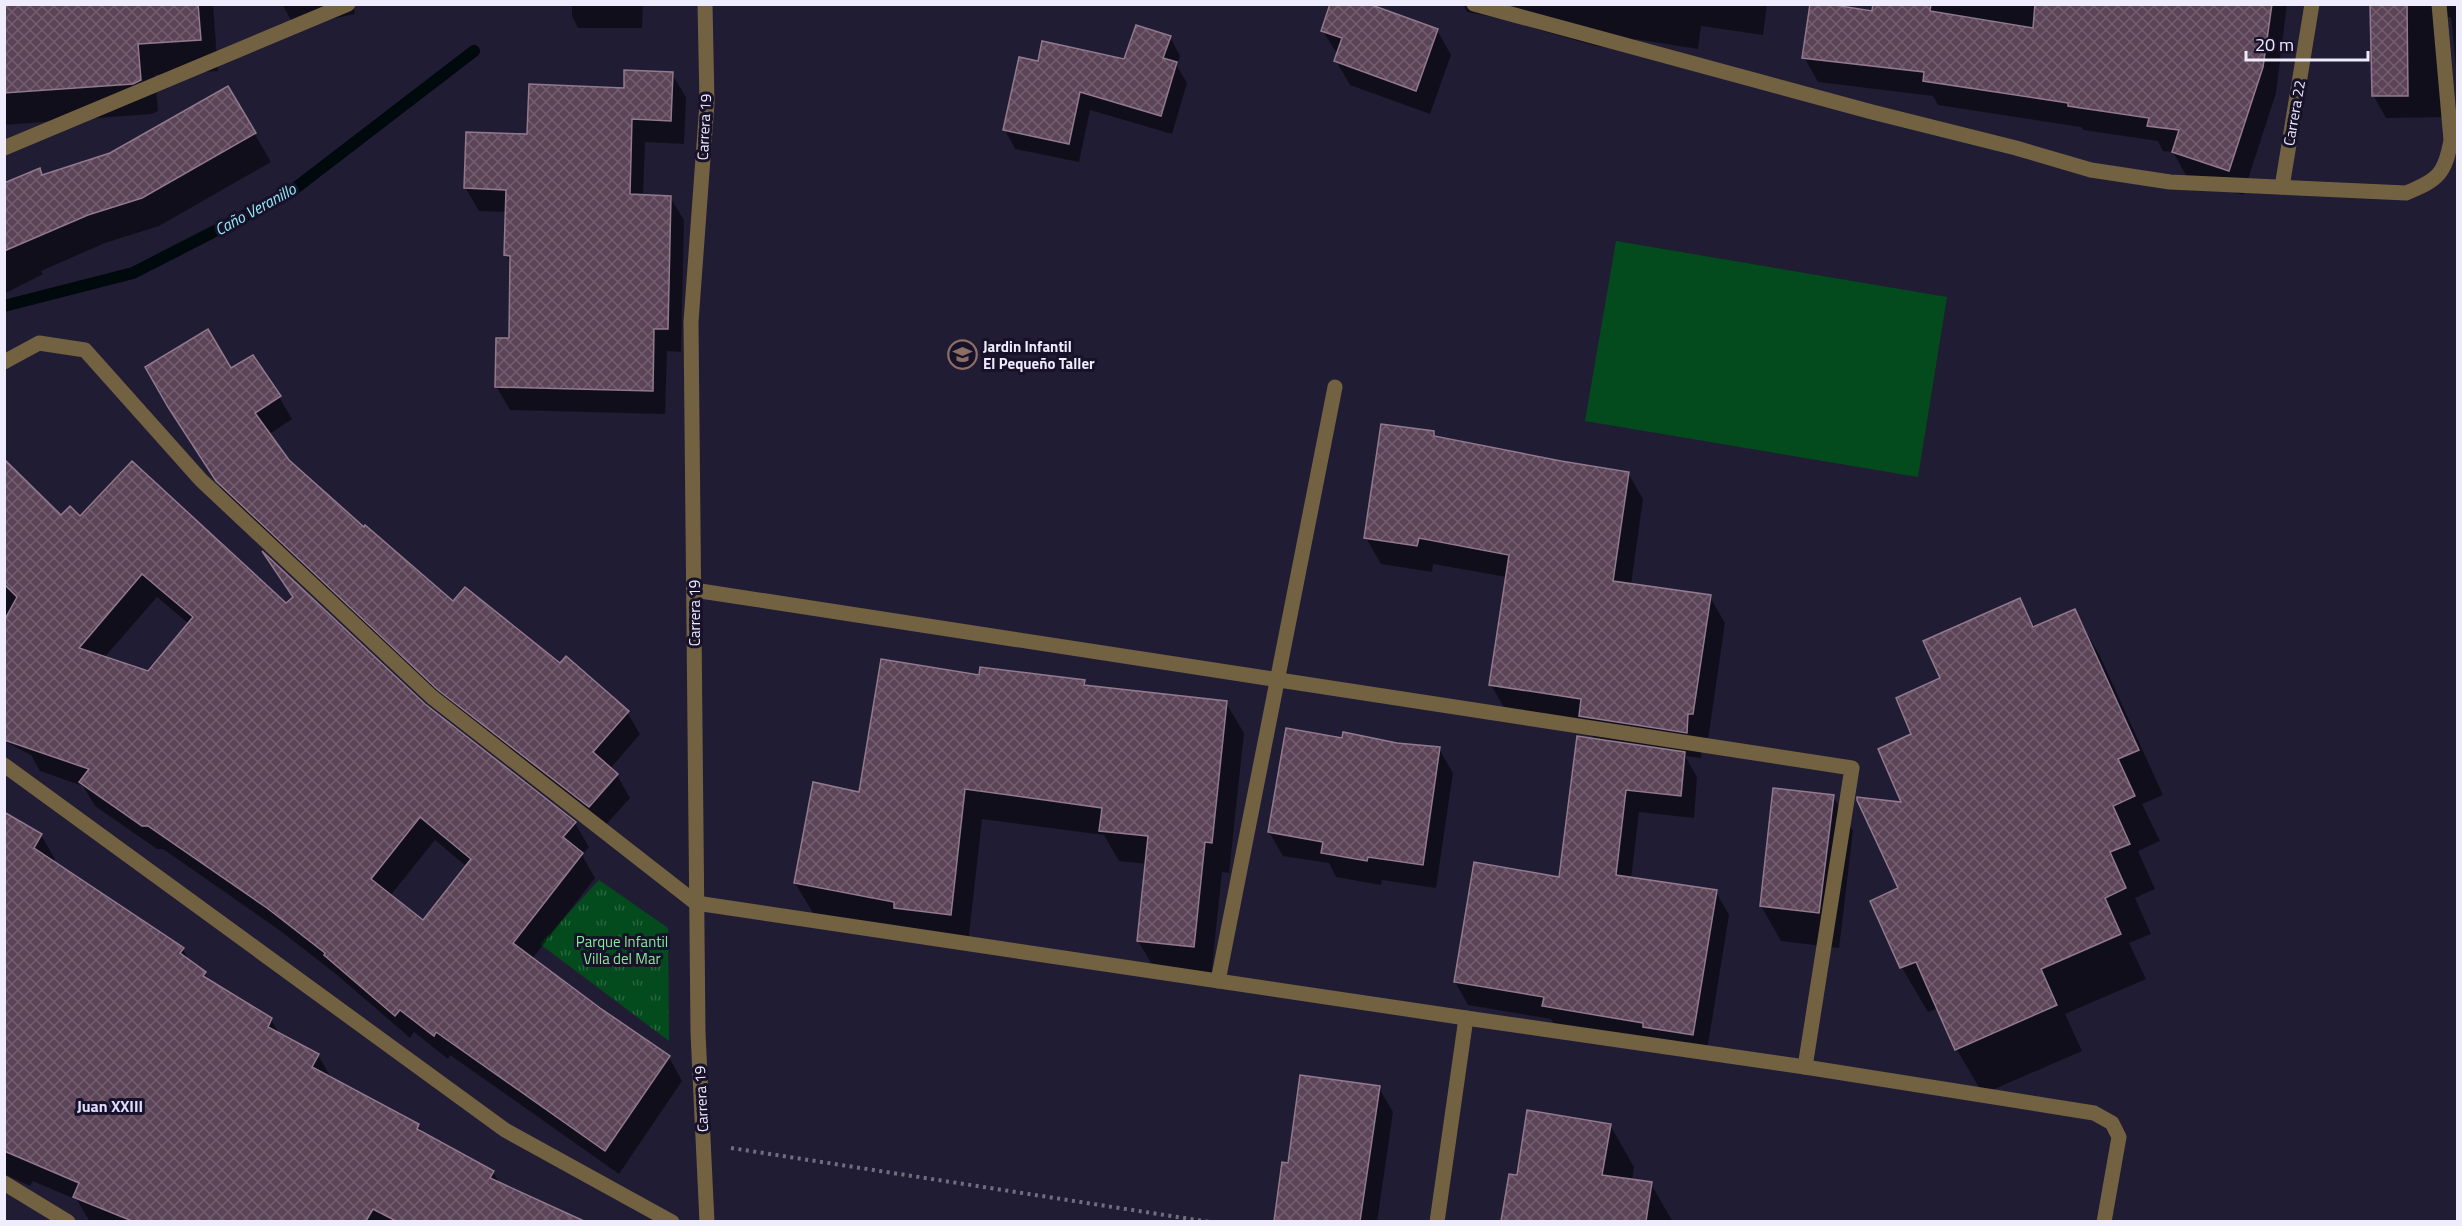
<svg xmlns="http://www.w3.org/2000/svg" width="2462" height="1226" viewBox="0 0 2462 1226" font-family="'Titillium Web',sans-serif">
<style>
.green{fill:#034b1d}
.park{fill:url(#park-tufts)}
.shadow{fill:#0007;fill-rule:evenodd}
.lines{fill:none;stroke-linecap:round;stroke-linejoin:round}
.stream{stroke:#00090b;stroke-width:12}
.building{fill:url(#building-cross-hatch);stroke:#92798e;stroke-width:1.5;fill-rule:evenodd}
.path{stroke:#716e82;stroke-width:4;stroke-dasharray:3 4.5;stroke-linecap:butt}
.minor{stroke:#726242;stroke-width:15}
.labels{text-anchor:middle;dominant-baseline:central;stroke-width:6;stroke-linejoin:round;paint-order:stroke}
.street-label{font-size:15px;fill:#eeecfd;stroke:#171229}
.poi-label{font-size:15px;font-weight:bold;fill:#eeecfd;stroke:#171229;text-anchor:start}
.park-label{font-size:15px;fill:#87e99a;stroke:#171229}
.water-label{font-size:16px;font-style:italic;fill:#93ebf8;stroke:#171229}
.neighbourhood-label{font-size:16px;font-weight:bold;fill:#e1ddfe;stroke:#171229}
</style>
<defs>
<pattern id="park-tufts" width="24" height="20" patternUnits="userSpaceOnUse" patternTransform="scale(1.5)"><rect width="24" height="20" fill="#034b1d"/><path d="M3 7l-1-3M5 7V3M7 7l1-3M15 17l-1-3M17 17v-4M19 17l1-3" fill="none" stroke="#28653f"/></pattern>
<pattern id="building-cross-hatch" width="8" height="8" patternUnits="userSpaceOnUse" patternTransform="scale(1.5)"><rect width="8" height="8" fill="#5b4457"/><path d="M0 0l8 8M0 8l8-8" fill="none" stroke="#735f70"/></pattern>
</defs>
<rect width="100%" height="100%" fill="#201c33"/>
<polygon class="green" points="1616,241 1947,297 1918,477 1585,421"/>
<polygon class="park" points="599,880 668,928 669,1041 540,944"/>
<g class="shadow">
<polygon points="4,4 213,4 218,71 155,75 158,111 151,114 4,125"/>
<polygon points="282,4 353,4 355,14 295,27"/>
<polygon points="572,4 643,4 642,28 578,28 572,16"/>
<polygon points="1463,4 1767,4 1763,35 1701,26 1698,49 1635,39 1633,51 1596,46 1536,29 1534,25 1467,12"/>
<polygon points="1874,4 2287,4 2276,93 2243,195 2187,177 2173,152 2163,151 2158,141 2083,130 2081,127 1938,105 1933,96 1818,82 1804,57 1873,13"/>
<polygon points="2371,4 2458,4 2458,86 2451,17 2446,18 2449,117 2386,118 2373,95"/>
<polygon points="1322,30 1437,30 1451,55 1430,114 1350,85 1336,61 1338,55"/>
<polygon points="1170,37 1180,56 1177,66 1187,83 1172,134 1090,110 1079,162 1015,149 1005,130 1039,63 1125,60"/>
<polygon points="672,74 686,97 684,144 645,142 643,196 670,197 684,220 681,352 667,351 665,414 510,410 496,386 510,340 511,265 506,255 507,212 479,211 465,187 528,136 625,90"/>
<polygon points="228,88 271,162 159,226 105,243 41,271 43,274 4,294 4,185 43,176 110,155"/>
<polygon points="147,367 231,370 279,397 292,419 268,435 287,461 364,529 454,603 560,665 627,712 640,734 610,769 617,775 630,798 602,829 453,712 231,503 182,430"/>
<polygon points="1433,433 1437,439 1561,463 1628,473 1643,499 1631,585 1710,597 1725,623 1708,740 1703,739 1701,758 1685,756 1697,777 1694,818 1639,812 1631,879 1716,892 1729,915 1706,1057 1557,1029 1551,1019 1468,1005 1455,982 1560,878 1594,740 1585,723 1506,711 1491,685 1507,577 1433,564 1432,572 1381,564 1366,538"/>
<path d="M4 461 61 517 80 518 286 605 294 599 269 559 424 705 575 823 589 847 582 855 595 878 532 959 669 1057 682 1081 619 1174 450 1055 448 1059 414 1032 410 1038 337 975 282 932 163 849H157L95 806 83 786 40 771 31 755 4 741ZM157 597 189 624 149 673 104 658ZM435 840 467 867 423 922 390 896Z"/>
<polygon points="2019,600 2035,627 2074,611 2100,656 2163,795 2142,804 2160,841 2138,851 2155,889 2135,898 2151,934 2129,943 2146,979 2065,1014 2082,1051 1983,1094 1957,1050 1938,1008 1928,1012 1902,968 1872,901 1900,889 1904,804 1913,734 1942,679"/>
<polygon points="980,677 1084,682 1087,687 1226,703 1244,733 1229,873 1222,872 1211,977 1156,971 1138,941 1147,864 1119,861 1104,835 982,819 968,944 813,913 795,883 860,793"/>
<polygon points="1343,740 1439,749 1453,773 1436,888 1382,880 1381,885 1336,877 1329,863 1283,856 1269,832"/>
<polygon points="1833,796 1853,831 1839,948 1781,941 1761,906"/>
<polygon points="4,813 41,835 55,859 53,862 183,949 190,963 205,973 210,983 271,1020 280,1035 318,1055 332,1079 418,1125 424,1134 493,1172 500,1184 580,1222 90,1222 77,1200 33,1181 30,1186 4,1174"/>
<polygon points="1379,1088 1393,1112 1377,1222 1275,1222 1283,1164 1290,1165"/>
<polygon points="1610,1125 1634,1167 1632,1181 1651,1184 1673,1222 1503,1222 1510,1176 1518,1177"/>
</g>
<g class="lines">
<polyline class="stream" points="4,306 133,273 289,193 474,51"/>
</g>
<g class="building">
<polygon points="4,4 198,4 201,40 138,44 141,80 133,84 4,93"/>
<polygon points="1330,4 1369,4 1438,29 1416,91 1334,61 1342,38 1321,31"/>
<polygon points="1810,4 1828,4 1872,11 1873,4 1931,4 1930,11 2033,28 2035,4 2272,4 2263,67 2229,171 2172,152 2179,130 2147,126 2149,118 2068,106 2068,103 1923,81 1924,72 1802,58"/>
<polygon points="2370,4 2407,4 2408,96 2372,96"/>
<polygon points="1136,25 1171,36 1163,58 1177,62 1161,116 1080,92 1069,144 1003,130 1019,57 1038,61 1042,41 1124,59"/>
<polygon points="624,70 673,72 671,121 632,119 630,194 671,196 668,329 654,329 653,391 495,387 496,338 509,338 510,256 504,255 506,190 464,188 466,132 527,134 529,84 624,88"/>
<polygon points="228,86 256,133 142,198 88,215 4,251 4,183 40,168 42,175 110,153"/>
<polygon points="208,329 231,368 253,355 281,396 255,413 289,460 364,527 365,525 453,601 465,587 560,663 566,656 629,711 593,752 618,774 589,807 438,690 216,481 168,407 145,367"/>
<polygon points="1381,424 1434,431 1434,436 1561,461 1629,472 1613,581 1711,595 1693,714 1688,714 1687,733 1579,716 1581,699 1489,685 1509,555 1419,538 1417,546 1364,538"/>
<path d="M4 459 61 515 70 506 80 516 132 461 286 603 293 597 262 551 425 704 576 822 563 837 583 853 513 943 600 1008 670 1056 605 1151 436 1032 434 1036 400 1010 395 1016 324 955 325 953 267 908 148 826H142L79 782 89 769 4 740V621L17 597 4 584ZM142 574 193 617 148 671 79 648ZM420 817 471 859 423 920 371 879Z"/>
<polygon points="2020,598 2033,627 2075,609 2139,750 2118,759 2135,796 2113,806 2130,844 2110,852 2126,888 2105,898 2121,934 2041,969 2057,1005 1955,1050 1916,962 1900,968 1870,901 1898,888 1857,800 1857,797 1901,802 1878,749 1911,734 1896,698 1940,678 1923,641"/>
<polygon points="881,659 979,675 980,667 1085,680 1084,685 1227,701 1212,843 1205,842 1194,947 1137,941 1148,836 1099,831 1102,808 965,789 951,915 894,908 894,902 794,883 813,782 859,792"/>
<polygon points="1286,728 1342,738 1343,732 1397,743 1440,747 1423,865 1368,857 1367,861 1321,853 1323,842 1268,832"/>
<polygon points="1577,736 1685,752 1681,796 1626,790 1616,875 1717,890 1693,1035 1643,1027 1643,1023 1542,1006 1544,997 1454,982 1474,862 1559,877"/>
<polygon points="1773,788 1834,795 1819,913 1760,906"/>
<polygon points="4,812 42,834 34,848 184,948 180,953 206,972 203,976 272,1018 268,1027 319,1054 312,1067 419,1124 417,1129 494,1171 490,1178 584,1221 396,1221 373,1209 366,1221 132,1221 73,1197 79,1183 4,1151"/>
<polygon points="1300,1075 1380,1086 1360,1221 1274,1221 1282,1162 1288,1163"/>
<polygon points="1527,1110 1611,1124 1602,1175 1652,1182 1646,1221 1501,1221 1509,1174 1517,1175"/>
</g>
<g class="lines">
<polyline class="path" points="731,1148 1210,1222"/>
<g class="minor">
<polyline points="705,4 707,103 691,322 698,1033 707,1222"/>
<path d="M1474 4 1872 112 2016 148 2091 170 2170 182 2406 193C2438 180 2445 174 2451 140L2439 4"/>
<polyline points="4,148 348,4"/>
<polyline points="2282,187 2312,4"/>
<polyline points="4,362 39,343 85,350 201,480 432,697 696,903 1466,1018 1805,1067 2094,1113 2112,1123 2119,1137 2104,1222"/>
<polyline points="694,590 1852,768 1805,1067"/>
<polyline points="4,765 505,1130 672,1222"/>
<polyline points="1218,981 1335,387"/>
<polyline points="4,1183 68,1222"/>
<polyline points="1437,1222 1466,1018"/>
</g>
</g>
<defs>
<symbol id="school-ring" viewBox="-11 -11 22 22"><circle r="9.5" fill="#171229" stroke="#8d6e63" stroke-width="1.5"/><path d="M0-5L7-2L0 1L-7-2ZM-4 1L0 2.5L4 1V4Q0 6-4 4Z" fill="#8d6e63"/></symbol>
</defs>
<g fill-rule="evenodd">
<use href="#school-ring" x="946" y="338" width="33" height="33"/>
</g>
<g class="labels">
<g class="street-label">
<text transform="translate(2294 113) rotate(-80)">Carrera 22</text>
<text transform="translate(704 127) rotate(-87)">Carrera 19</text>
<text transform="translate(694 613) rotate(-90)">Carrera 19</text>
<text transform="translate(701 1099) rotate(-93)">Carrera 19</text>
</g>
<g class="poi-label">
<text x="983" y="346">Jardin Infantil<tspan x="983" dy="17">El Pequeño Taller</tspan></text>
</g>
<g class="park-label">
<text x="622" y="941">Parque Infantil<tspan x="622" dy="17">Villa del Mar</tspan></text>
</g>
<g class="water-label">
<text transform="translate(255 209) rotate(-29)">Caño Veranillo</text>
</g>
<g class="neighbourhood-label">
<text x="110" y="1106">Juan XXIII</text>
</g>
</g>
<rect width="2462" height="1226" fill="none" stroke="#eeecfd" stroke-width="12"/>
<path d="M2246 51v9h122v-9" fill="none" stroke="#eeecfd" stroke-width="3"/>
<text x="2255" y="51" font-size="18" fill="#eeecfd" stroke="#171229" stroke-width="4.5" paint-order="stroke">20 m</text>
</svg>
